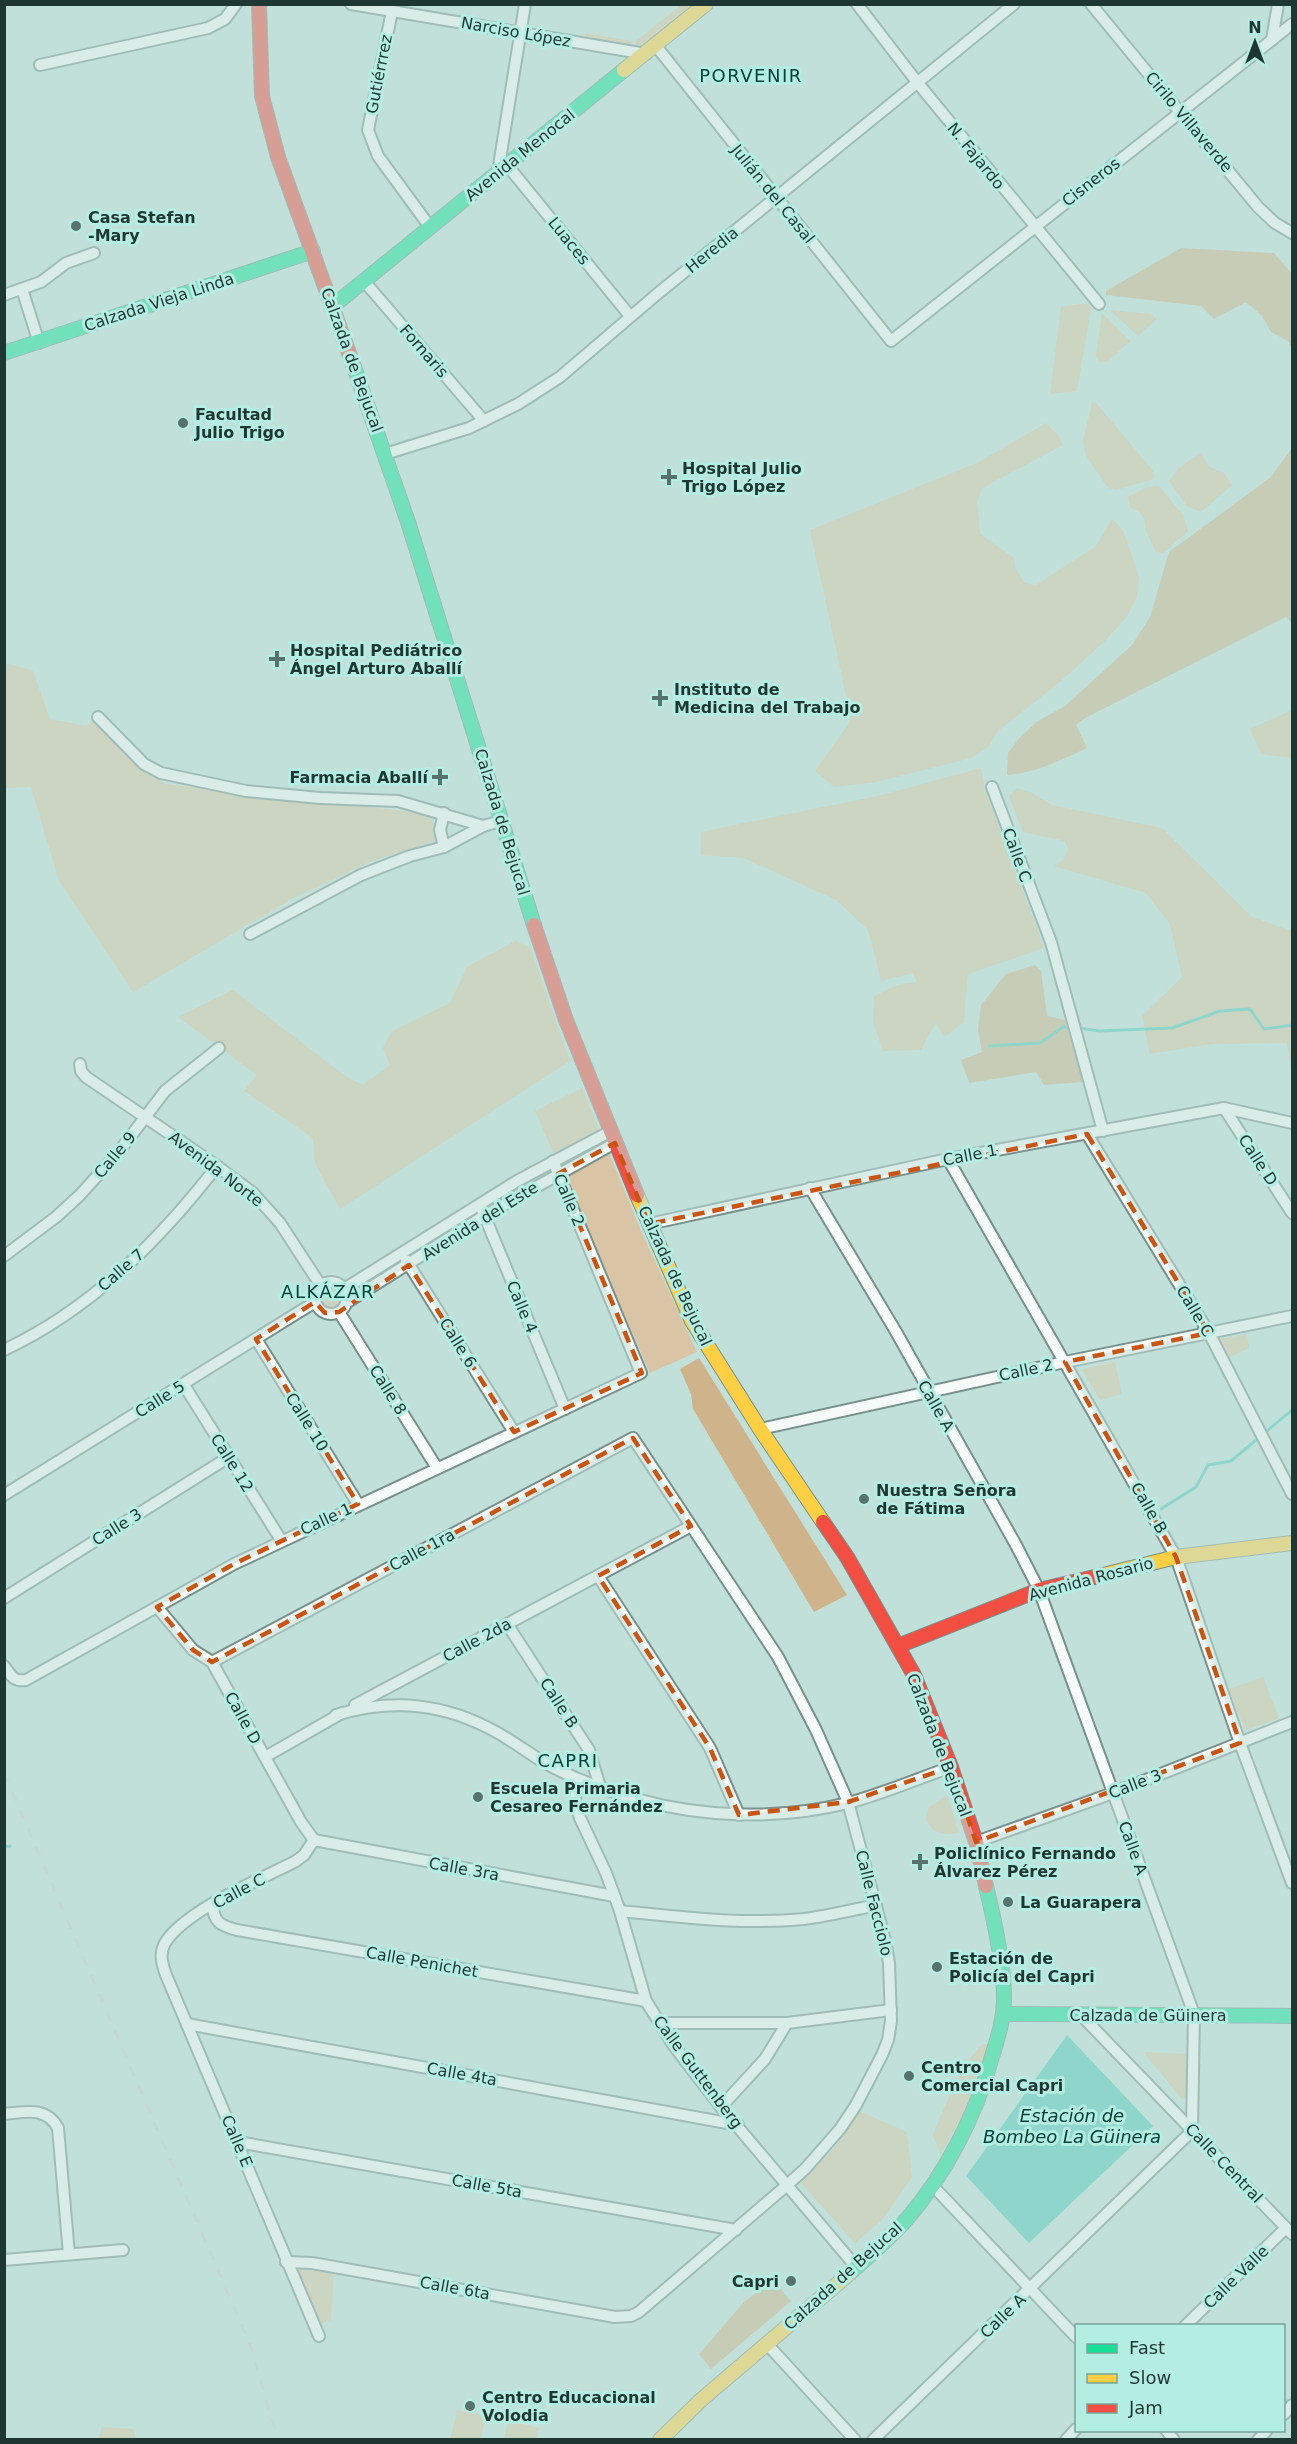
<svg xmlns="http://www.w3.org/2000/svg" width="1297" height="2444" viewBox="0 0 1297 2444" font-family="'DejaVu Sans',sans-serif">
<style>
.green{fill:#d9c5a5}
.forest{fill:#cfb38a}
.water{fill:#51caba}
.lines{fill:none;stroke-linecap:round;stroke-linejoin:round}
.stream{stroke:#51caba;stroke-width:3}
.street-casing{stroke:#78918c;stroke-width:14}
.fast-casing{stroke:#78918c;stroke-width:16}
.slow-casing{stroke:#78918c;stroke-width:16}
.jam-casing{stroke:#78918c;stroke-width:16}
.street{stroke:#f6faf9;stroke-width:10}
.fast{stroke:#16e098;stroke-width:14}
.slow{stroke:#ffcf43;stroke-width:14}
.jam{stroke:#f24e42;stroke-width:14}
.rail{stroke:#c7d1cf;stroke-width:3;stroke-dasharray:10 10;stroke-linecap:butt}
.marked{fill:none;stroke:#ca5412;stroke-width:4.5;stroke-dasharray:12 8;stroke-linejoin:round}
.poi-dot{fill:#58726d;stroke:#b4ede2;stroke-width:2}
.labels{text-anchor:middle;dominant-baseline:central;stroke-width:6;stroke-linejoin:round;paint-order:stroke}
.street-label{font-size:16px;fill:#1f3732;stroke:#b4ede2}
.poi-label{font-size:16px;font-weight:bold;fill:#1f3732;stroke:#b4ede2;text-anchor:start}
.neighbourhood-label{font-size:18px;letter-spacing:1.5px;fill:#01423a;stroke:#b4ede2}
.water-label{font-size:18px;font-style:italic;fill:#004239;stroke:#b4ede2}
</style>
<rect width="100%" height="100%" fill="#c1e0da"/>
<g class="green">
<polygon points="681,5 694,5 640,48 635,49 636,41"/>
<polygon points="586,33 632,41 630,48 585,40"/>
<polygon points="1080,304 1089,304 1091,308 1077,391 1050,394 1061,307"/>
<polygon points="1110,310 1151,314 1157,319 1138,336"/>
<polygon points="1102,313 1130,341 1107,362 1099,362 1096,356"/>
<polygon points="1092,402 1096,403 1153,471 1154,479 1116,490 1109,488 1104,482 1087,457 1083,442"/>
<polygon points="1046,423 1058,435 1063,445 982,488 977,501 980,534 1014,558 1015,568 1025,583 1036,585 1096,546 1112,519 1123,530 1139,577 1137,597 1128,615 1107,639 1061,681 998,731 988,747 971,758 876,782 834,787 815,771 848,725 851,718 810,530 977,463"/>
<polygon points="1201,452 1208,466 1224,473 1232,485 1201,512 1187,506 1169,481 1178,469"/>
<polygon points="1159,486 1183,515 1188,531 1164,553 1156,552 1145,529 1144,519 1139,511 1131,508 1128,497 1147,487"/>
<polygon points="5,663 33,671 50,719 86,726 98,717 143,770 166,784 431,814 438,840 372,861 292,899 133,992 59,881 31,787 5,788"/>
<polygon points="1292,710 1292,758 1261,754 1250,729"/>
<path d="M981 768 985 790 1044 948 968 974 964 1022 944 1037 936 1022 921 1050 883 1051 873 1022 874 997C888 988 901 983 917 982L913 973 881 981 868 930 836 900 744 858 701 855V832L882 795Z"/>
<polygon points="1017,788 1030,792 1052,805 1162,828 1252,917 1292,931 1292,1076 1287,1043 1212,1044 1150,1054 1142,1016 1182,977 1170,924 1146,893 1054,866 1063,860 1068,849 1065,841 1023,832 1009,796"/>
<polygon points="515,941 530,947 570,1061 340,1209 315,1163 313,1138 244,1091 257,1075 178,1017 233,990 348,1078 363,1085 390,1065 383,1048 392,1031 450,1003 467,967"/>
<polygon points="582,1088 642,1233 697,1352 650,1373 535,1111"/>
<circle cx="330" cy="1298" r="10"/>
<polygon points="1247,1334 1249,1348 1230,1357 1220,1339"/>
<polygon points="1115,1362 1122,1394 1100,1400 1082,1369"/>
<polygon points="1263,1677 1279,1718 1245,1730 1229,1689"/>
<path d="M947 1795 959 1833C944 1835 933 1835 926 1819L929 1807Z"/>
<path d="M983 2044H988L973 2099 940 2154 933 2135C942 2112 964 2059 983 2044Z"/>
<polygon points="1146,2052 1186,2054 1186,2098 1182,2099 1145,2054"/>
<polygon points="859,2111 907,2132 912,2177 883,2219 855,2243 801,2183 835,2147"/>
<polygon points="298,2267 334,2273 331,2320 319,2324 298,2273"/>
<polygon points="457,2410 486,2416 481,2439 450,2439"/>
<polygon points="508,2421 539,2428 537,2439 504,2439"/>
<polygon points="102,2427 133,2429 136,2439 98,2439"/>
</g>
<g class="forest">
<polygon points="1181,248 1274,253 1292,274 1292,349 1288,341 1271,332 1262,316 1246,302 1214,319 1201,306 1106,295 1106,291"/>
<path d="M1292 448V623L1286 617 1085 718 1076 725 1087 748C1061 760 1036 773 1007 775L1008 753 1021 736 1038 721 1065 706 1132 645 1150 617 1169 552 1271 477Z"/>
<polygon points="1035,965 1041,971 1047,1016 1065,1020 1084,1082 1044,1085 1036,1072 969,1083 961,1060 982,1052 978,1030 981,1005 1006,974"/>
<polygon points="699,1358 847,1595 814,1612 693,1409 691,1394 680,1369"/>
<polygon points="773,2280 791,2301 711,2369 699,2354 744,2302"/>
</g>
<polygon class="water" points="1067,2035 1153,2126 1029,2243 966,2176"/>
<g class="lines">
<g class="stream">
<polyline points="1079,1028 1099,1031 1172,1028 1220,1011 1250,1009 1264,1029 1292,1025"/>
<polyline points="989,1046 1040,1043 1063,1027 1072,1028"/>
<polyline points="1161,1509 1196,1487 1208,1465 1231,1461 1292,1410"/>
<polyline points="4,1847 10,1846"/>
</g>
<defs>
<g id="street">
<polyline points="351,4 646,54"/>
<polyline points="857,4 917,82 1099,304"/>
<polyline points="1091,4 1258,207 1275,223 1292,233"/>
<polyline points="392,11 368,130 378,156 430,227"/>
<polyline points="1272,40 1278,4"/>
<polyline points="656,46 891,341 1292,24"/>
<polyline points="40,65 208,28 225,19 236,4"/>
<polyline points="507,165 630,316"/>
<polyline points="498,172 525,4"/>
<polyline points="364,281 484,421"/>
<polyline points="22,289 39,343"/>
<polyline points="4,295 41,282 66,263 94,253"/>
<polyline points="385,454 469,428 518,404 560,377 656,295 1014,4"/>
<polyline points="98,717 144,764 161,773 246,791 320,798 398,801 483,826"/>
<polyline points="992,787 1051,942 1103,1131"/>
<polyline points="444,813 440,830 444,847"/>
<polyline points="250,934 361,875 410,856 444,847 483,826 501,821"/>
<polyline points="80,1064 81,1071 86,1077 217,1166 253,1193 280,1223 321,1286"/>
<polyline points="1224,1108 1292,1213"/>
<polyline points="1087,1134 1209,1333 1292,1494"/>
<polyline points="948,1159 1176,1557 1240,1743 1292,1883"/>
<polyline points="810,1188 895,1330 1016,1545 1039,1590 1194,2014 1192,2131 873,2440"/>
<polyline points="482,1210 565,1409"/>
<polyline points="649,1224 948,1159 1224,1108 1292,1123"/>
<polyline points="4,1256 56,1217 79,1196 118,1153 165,1091 219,1048"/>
<polyline points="406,1260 514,1432"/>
<circle cx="331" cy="1298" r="16"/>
<polyline points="344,1289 517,1181 611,1131"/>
<polyline points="346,1303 484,1216 615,1143"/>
<polyline points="339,1312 437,1468"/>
<polyline points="256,1339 358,1504"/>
<path d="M4 1350C91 1309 159 1241 217 1166"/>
<polyline points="184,1385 281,1540"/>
<polyline points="760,1429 1065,1362 1292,1316"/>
<polyline points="4,1495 315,1302"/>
<polyline points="598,1576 710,1748 739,1815"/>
<polyline points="4,1598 229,1457"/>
<polyline points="157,1607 193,1650 212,1662 301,1822 314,1840"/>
<polyline points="507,1624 589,1750 600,1787"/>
<polyline points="212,1662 633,1438 778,1657 816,1730 848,1802 885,1940 889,1963 891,2021 888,2040 882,2055 856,2105 840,2129 805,2169 786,2186 639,2312 631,2316 615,2317 312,2263 286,2262"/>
<path d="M4 1666C11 1675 13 1682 26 1680L234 1564 641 1373 553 1161"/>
<polyline points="355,1705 691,1526"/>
<path d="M336 1715C393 1698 445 1703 498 1733 512 1741 526 1751 540 1760 570 1778 603 1789 636 1799 705 1818 779 1820 848 1803 882 1794 917 1779 951 1767"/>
<polyline points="265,1757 342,1713"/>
<polyline points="576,1779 575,1803 580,1818 606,1873 620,1911 646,2001 674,2046 721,2107 857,2268"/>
<path d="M314 1840 304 1855 296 1861C261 1879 184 1911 165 1943 159 1954 162 1964 166 1975L319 2336"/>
<polyline points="314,1840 614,1896"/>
<polyline points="976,1842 1113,1793 1292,1722"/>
<path d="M213 1905C213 1922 221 1926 237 1930L646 2001"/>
<path d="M620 1911C681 1917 742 1925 804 1919 828 1916 852 1910 876 1905"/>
<polyline points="1081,2015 1292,2234"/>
<polyline points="660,2023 787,2023 891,2010"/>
<polyline points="187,2024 738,2125"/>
<polyline points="721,2107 765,2059 787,2023"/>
<path d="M4 2114C26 2112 46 2106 58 2128L69 2254"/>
<polyline points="238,2142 736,2230"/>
<polyline points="932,2185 1076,2337"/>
<polyline points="4,2260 123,2250"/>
<polyline points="1185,2326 1286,2228"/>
<polyline points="767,2344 855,2440"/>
<polyline points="1284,2414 1292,2405"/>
<polyline points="1166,2430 1174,2440"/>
<polyline points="1066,2440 1076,2429"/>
<polyline points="1258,2440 1267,2430"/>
</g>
<g id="fast">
<polyline points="333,306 624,70"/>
<polyline points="4,353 313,251"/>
<polyline points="353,364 408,522 534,925"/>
<polyline points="1003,2014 1292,2016"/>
<path d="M850 2273C869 2256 889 2239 906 2220 945 2175 975 2117 991 2060 997 2040 1004 2020 1004 1998 1004 1965 994 1919 986 1886"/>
</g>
<g id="slow">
<polyline points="624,70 706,4"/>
<polyline points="637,1195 692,1321 760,1429 823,1522"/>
<polyline points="1099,1576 1176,1557 1292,1543"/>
<polyline points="660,2440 701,2400 850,2273"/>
</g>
<g id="jam">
<polyline points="259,4 262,96 278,157 353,364"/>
<polyline points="534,925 566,1020 637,1195"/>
<polyline points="823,1522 847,1557 914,1675 951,1767 976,1842 986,1886"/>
<polyline points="898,1646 1039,1590 1099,1576"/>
</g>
</defs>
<use href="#street" class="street-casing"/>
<use href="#fast" class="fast-casing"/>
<use href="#slow" class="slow-casing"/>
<use href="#jam" class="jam-casing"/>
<use href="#street" class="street"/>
<use href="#fast" class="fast"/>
<use href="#slow" class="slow"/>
<use href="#jam" class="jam"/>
<polyline class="rail" points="4,1773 251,2347 278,2440"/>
</g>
<path d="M0 0H1297V2444H0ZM1087 1134 1209 1333 1065 1362 1176 1557 1240 1743 976 1842 951 1767 848 1802 739 1815 710 1748 598 1576 691 1526 633 1438 212 1662 193 1650 157 1607 234 1564 358 1504 256 1339 315 1302 325 1313 339 1312 409 1265 514 1432 642 1373 558 1174 615 1143 649 1224Z" fill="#c1e0da" fill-opacity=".55" fill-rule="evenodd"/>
<path class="marked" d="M1087 1134 1209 1333 1065 1362 1176 1557 1240 1743 976 1842 951 1767 848 1802 739 1815 710 1748 598 1576 691 1526 633 1438 212 1662 193 1650 157 1607 234 1564 358 1504 256 1339 315 1302 325 1313 339 1312 409 1265 514 1432 642 1373 558 1174 615 1143 649 1224Z"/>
<g class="poi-dot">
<circle cx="76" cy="226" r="6"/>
<circle cx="183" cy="423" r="6"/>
<path d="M666 468h6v6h6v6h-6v6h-6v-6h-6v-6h6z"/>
<path d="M274 650h6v6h6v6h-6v6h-6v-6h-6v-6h6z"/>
<path d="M657 689h6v6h6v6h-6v6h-6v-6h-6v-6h6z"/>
<path d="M437 768h6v6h6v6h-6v6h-6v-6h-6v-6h6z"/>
<circle cx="864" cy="1499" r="6"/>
<circle cx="478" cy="1797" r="6"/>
<path d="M917 1853h6v6h6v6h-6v6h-6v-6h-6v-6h6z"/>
<circle cx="1008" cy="1902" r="6"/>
<circle cx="937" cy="1967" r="6"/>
<circle cx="909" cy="2076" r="6"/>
<circle cx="791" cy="2281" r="6"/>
<circle cx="470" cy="2406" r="6"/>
</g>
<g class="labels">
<g class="street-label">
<text transform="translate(516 32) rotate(10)">Narciso López</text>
<text transform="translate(379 74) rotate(-79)">Gutiérrrez</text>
<text transform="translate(1189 122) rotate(50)">Cirilo Villaverde</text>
<text transform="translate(520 155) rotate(-39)">Avenida Menocal</text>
<text transform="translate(976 156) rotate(51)">N. Fajardo</text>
<text transform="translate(1091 182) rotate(-38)">Cisneros</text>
<text transform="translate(773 194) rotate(51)">Julián del Casal</text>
<text transform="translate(569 241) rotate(51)">Luaces</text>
<text transform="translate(712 250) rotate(-39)">Heredia</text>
<text transform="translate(159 302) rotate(-18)">Calzada Vieja Linda</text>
<text transform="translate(424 351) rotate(49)">Fornaris</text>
<text transform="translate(352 360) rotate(70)">Calzada de Bejucal</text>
<text transform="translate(502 822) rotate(73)">Calzada de Bejucal</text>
<text transform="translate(1017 855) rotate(70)">Calle C</text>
<text transform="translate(115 1155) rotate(-50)">Calle 9</text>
<text transform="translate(970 1155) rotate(-11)">Calle 1</text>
<text transform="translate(1258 1160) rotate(57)">Calle D</text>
<text transform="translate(216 1169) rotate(37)">Avenida Norte</text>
<text transform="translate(569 1200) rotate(67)">Calle 2</text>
<text transform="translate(480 1221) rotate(-32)">Avenida del Este</text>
<text transform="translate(121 1270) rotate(-41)">Calle 7</text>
<text transform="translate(675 1276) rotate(65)">Calzada de Bejucal</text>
<text transform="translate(522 1307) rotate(67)">Calle 4</text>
<text transform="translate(1195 1311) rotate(59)">Calle C</text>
<text transform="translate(458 1343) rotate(58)">Calle 6</text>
<text transform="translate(1026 1370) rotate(-12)">Calle 2</text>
<text transform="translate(388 1390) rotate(58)">Calle 8</text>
<text transform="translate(160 1399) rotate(-32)">Calle 5</text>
<text transform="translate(936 1406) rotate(60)">Calle A</text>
<text transform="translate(307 1422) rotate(58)">Calle 10</text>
<text transform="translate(232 1463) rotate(58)">Calle 12</text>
<text transform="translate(1149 1508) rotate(60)">Calle B</text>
<text transform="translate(326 1519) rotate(-25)">Calle 1</text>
<text transform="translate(117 1527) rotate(-32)">Calle 3</text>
<text transform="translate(422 1550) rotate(-28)">Calle 1ra</text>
<text transform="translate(1091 1579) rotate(-15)">Avenida Rosario</text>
<text transform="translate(477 1640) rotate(-28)">Calle 2da</text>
<text transform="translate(559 1703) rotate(57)">Calle B</text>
<text transform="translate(243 1718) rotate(61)">Calle D</text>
<text transform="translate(939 1745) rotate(69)">Calzada de Bejucal</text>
<text transform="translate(1135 1784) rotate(-21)">Calle 3</text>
<text transform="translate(1133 1848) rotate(70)">Calle A</text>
<text transform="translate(464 1869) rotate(10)">Calle 3ra</text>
<text transform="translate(239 1891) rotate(-28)">Calle C</text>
<text transform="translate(874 1903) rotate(76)">Calle Facciolo</text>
<text transform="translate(422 1962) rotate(10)">Calle Penichet</text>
<text x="1148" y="2015">Calzada de Güinera</text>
<text transform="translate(698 2072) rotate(53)">Calle Guttenberg</text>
<text transform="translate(462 2074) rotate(10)">Calle 4ta</text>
<text transform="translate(237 2141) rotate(67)">Calle E</text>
<text transform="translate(1224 2163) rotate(46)">Calle Central</text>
<text transform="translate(487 2186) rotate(10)">Calle 5ta</text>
<text transform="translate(843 2276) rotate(-42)">Calzada de Bejucal</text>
<text transform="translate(1236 2277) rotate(-44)">Calle Valle</text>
<text transform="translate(455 2288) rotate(10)">Calle 6ta</text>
<text transform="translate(1003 2316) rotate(-44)">Calle A</text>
</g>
<g class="poi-label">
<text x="88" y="217">Casa Stefan<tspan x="88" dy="18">-Mary</tspan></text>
<text x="195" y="414">Facultad<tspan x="195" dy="18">Julio Trigo</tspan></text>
<text x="682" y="468">Hospital Julio<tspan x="682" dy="18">Trigo López</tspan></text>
<text x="290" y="650">Hospital Pediátrico<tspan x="290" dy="18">Ángel Arturo Aballí</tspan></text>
<text x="674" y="689">Instituto de<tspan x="674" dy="18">Medicina del Trabajo</tspan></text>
<text x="428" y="777" text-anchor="end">Farmacia Aballí</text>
<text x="876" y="1490">Nuestra Señora<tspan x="876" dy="18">de Fátima</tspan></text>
<text x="490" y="1788">Escuela Primaria<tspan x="490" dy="18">Cesareo Fernández</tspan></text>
<text x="934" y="1853">Policlínico Fernando<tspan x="934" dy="18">Álvarez Pérez</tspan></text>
<text x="1020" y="1902">La Guarapera</text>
<text x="949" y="1958">Estación de<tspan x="949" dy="18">Policía del Capri</tspan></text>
<text x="921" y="2067">Centro<tspan x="921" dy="18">Comercial Capri</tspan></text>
<text x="779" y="2281" text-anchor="end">Capri</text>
<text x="482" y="2397">Centro Educacional<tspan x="482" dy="18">Volodia</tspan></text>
</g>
<g class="neighbourhood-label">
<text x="751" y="75">PORVENIR</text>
<text x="328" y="1291">ALKÁZAR</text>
<text x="568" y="1760">CAPRI</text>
</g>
<g class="water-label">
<text x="1072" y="2115">Estación de<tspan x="1072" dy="21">Bombeo La Güinera</tspan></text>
</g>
</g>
<rect width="1297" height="2444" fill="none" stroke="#1f3732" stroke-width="12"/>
<rect x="1075" y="2324" width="210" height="108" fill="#b4ede2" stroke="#78a49c" stroke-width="1.5"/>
<rect x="1087" y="2344" width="30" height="9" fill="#16e098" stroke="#78a49c" stroke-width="1.5"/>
<text x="1129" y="2354" font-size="18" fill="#1f3732">Fast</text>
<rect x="1087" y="2374" width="30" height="9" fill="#ffcf43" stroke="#78a49c" stroke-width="1.5"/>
<text x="1129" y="2384" font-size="18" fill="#1f3732">Slow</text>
<rect x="1087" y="2404" width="30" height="9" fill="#f24e42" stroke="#78a49c" stroke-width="1.5"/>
<text x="1129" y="2414" font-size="18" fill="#1f3732">Jam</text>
<g transform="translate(1255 42)" stroke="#b4ede2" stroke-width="4.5" paint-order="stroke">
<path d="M0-4.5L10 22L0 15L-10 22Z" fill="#1f3732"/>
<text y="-9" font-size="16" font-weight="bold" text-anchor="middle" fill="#1f3732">N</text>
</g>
</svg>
